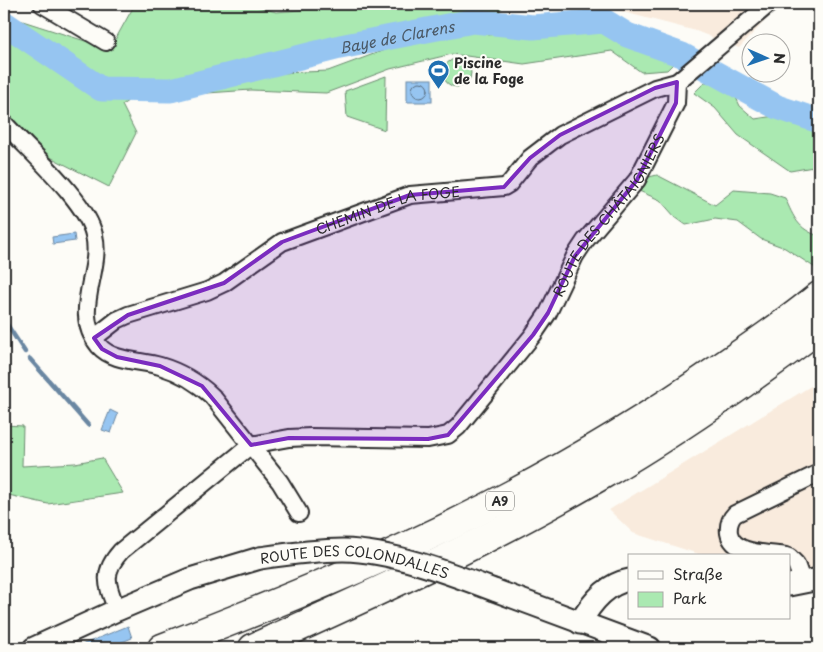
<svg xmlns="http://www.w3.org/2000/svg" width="823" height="652" viewBox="0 0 823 652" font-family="'Playpen Sans',sans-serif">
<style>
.built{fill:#f9ebdd}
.green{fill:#aae9b1;stroke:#6a8a6e}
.water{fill:#96c5f1;stroke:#6b87a2}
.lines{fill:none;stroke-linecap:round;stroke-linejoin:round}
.shore{stroke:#56697a;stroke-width:1}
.stream{stroke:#6b87a2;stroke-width:4.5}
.river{stroke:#96c5f1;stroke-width:25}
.minor-casing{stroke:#2b2b2b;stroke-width:20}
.tertiary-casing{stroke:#2b2b2b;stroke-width:25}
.motorway-casing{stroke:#2b2b2b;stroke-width:31}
.minor{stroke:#fdfcf7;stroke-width:16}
.tertiary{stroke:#fdfcf7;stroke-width:21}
.motorway{stroke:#fdfcf7;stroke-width:28}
.tertiary-bridge-casing{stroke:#2b2b2b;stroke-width:25;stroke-linecap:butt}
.tertiary-bridge{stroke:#fdfcf7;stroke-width:21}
.marked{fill:#7b2cbf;fill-opacity:0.2;stroke:#7b2cbf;stroke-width:4;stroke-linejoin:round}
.labels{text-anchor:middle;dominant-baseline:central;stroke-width:4;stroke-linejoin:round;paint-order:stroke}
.shield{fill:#fdfcf7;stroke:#6a6a68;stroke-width:1}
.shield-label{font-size:12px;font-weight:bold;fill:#2b2b2b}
.poi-label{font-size:14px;font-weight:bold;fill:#2b2b2b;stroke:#fdfcf7;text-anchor:start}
.street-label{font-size:14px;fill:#2b2b2b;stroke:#fdfcf7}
.water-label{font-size:15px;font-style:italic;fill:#4b5966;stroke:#fdfcf7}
</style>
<rect width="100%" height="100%" fill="#fdfcf7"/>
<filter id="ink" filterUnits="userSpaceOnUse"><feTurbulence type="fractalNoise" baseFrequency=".02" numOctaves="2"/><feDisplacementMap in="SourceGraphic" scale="10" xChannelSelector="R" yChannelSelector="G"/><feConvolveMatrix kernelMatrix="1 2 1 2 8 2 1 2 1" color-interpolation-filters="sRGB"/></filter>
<g filter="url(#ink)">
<g class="built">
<polygon points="593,4 781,4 739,48 696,31"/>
<polygon points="819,381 819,583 789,585 789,556 705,556 633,533 609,510"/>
</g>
<g class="green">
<polygon points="135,4 248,4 276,12 370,4 503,4 496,18 471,28 489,35 533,27 604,21 627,35 682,55 667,70 641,72 612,51 524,64 452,54 390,69 326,93 251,90 193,94 257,74 328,71 390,48 365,47 268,56 156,82 122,105 136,133 109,187 50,157 4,112 4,15 110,49"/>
<circle cx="457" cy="73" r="14"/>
<polygon points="386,76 385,130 347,117 345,91"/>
<polygon points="715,79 731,87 740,106 755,119 781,115 801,121 819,124 819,166 790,171 738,135 715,108 694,93 703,84"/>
<path d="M657 175 715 205 734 190 770 193 785 198C794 218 798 229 819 236V267L817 269 785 248 761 239 738 222 715 219 686 225 675 217 660 200 639 191 637 180Z"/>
<polygon points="4,425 23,426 22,466 75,463 102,458 123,493 48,504 4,494"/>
</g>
<g class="water">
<rect x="407" y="79" width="25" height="23"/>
<polygon points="74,234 75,241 53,244 52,237"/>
<polygon points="110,410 118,414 111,433 102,430"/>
<polygon points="128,626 132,638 107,648 80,648 79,646"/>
</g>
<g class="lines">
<circle class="shore" cx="420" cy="90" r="8"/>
<g class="stream">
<polyline points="4,320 25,352"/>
<polyline points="30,359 88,425"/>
</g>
<path class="river" id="s1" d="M4 23 101 89 171 90 340 47 473 21 533 27 604 21 627 35 682 55 777 107 819 121"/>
<defs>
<g id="minor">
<polyline points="42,4 106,42"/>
<path d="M4 123C28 150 87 201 94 235 103 271 70 312 99 346 113 362 141 360 160 366 180 372 197 382 212 396L280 482 299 513"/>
<path id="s2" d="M94 338 117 320 128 315 207 291 224 283 282 242 410 195 504 187 509 184 530 158 560 135 655 88 677 82"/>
<path d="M786 556C769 553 733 555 729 533 728 525 730 519 735 514L819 473"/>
<polyline points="789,557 796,564 803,583"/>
<path id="s3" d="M117 610C107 585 101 573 121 551L251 445 289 438 311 437 428 439 448 435 458 427 533 335 548 313 575 256 585 241 637 180 676 103 677 82 769 4"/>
</g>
<g id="tertiary">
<polyline points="789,585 819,579"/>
<polyline points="494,590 650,648"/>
<path d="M580 623C591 603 606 584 629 580"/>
<polyline points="34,648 117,610 190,579 260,558"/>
</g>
<g id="motorway">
<path d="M162 648C245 616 329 583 410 545 520 494 625 434 724 365 756 343 789 321 819 296"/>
<path d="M253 648C369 596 487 542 597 478 675 433 748 382 819 328"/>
</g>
</defs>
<use href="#minor" class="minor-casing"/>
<use href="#tertiary" class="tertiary-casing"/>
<use href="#motorway" class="motorway-casing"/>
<use href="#minor" class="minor"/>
<use href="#tertiary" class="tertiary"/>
<use href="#motorway" class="motorway"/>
<defs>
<g id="tertiary-bridge">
<path id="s4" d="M260 558C287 554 315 550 343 550 392 551 449 573 494 590"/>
</g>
</defs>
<use href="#tertiary-bridge" class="tertiary-bridge-casing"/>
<use href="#tertiary-bridge" class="tertiary-bridge"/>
</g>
</g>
<path class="marked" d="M677 82 676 103 637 180 575 256 548 313 533 335 448 435 428 439 289 438 251 445 202 386 160 366 117 357 102 349 94 338 128 315 224 283 282 242 306 233 410 195 504 187 530 158 560 135 655 88Z"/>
<defs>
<symbol id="stadium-pin" viewBox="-11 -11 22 30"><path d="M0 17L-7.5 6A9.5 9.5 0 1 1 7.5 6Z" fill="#1f6fb2" stroke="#fdfcf7"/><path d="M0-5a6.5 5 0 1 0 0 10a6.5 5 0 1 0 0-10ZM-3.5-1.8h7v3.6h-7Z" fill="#fff"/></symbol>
</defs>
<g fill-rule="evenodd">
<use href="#stadium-pin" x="426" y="58" width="25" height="34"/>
</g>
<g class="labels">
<rect class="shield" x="486" y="491.5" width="28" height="19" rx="4"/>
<g class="shield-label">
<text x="500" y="501">A9</text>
</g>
<g class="poi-label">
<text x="454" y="62">Piscine<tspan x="454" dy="16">de la Foge</tspan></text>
</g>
<g class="street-label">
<text stroke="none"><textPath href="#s2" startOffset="325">CHEMIN DE LA FOGE</textPath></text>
<text stroke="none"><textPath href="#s3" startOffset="704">ROUTE DES CHÂTAIGNIERS</textPath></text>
<text stroke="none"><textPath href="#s4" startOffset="96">ROUTE DES COLONDALLES</textPath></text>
</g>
<g class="water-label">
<text stroke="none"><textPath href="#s1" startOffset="419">Baye de Clarens</textPath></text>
</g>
</g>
<rect width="823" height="652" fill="none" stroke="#fdfcf7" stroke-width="20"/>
<rect x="10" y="10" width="803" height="632" fill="none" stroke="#2b2b2b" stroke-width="2" filter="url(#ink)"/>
<rect x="628" y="554" width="162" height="65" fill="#fdfcf7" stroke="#a9a8a5"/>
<rect x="638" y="571" width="25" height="8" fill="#fdfcf7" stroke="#a9a8a5"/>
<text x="673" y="580" font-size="15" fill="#2b2b2b">Straße</text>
<rect x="638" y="592" width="25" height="15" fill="#aae9b1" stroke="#a9a8a5"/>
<text x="673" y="604" font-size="15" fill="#2b2b2b">Park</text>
<g transform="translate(766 58) rotate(92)"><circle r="24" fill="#fdfcf7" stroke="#a9a8a5"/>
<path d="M0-4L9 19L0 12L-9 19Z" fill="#1f6fb2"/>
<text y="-8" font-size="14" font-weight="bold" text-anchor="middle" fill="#2b2b2b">N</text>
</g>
</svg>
